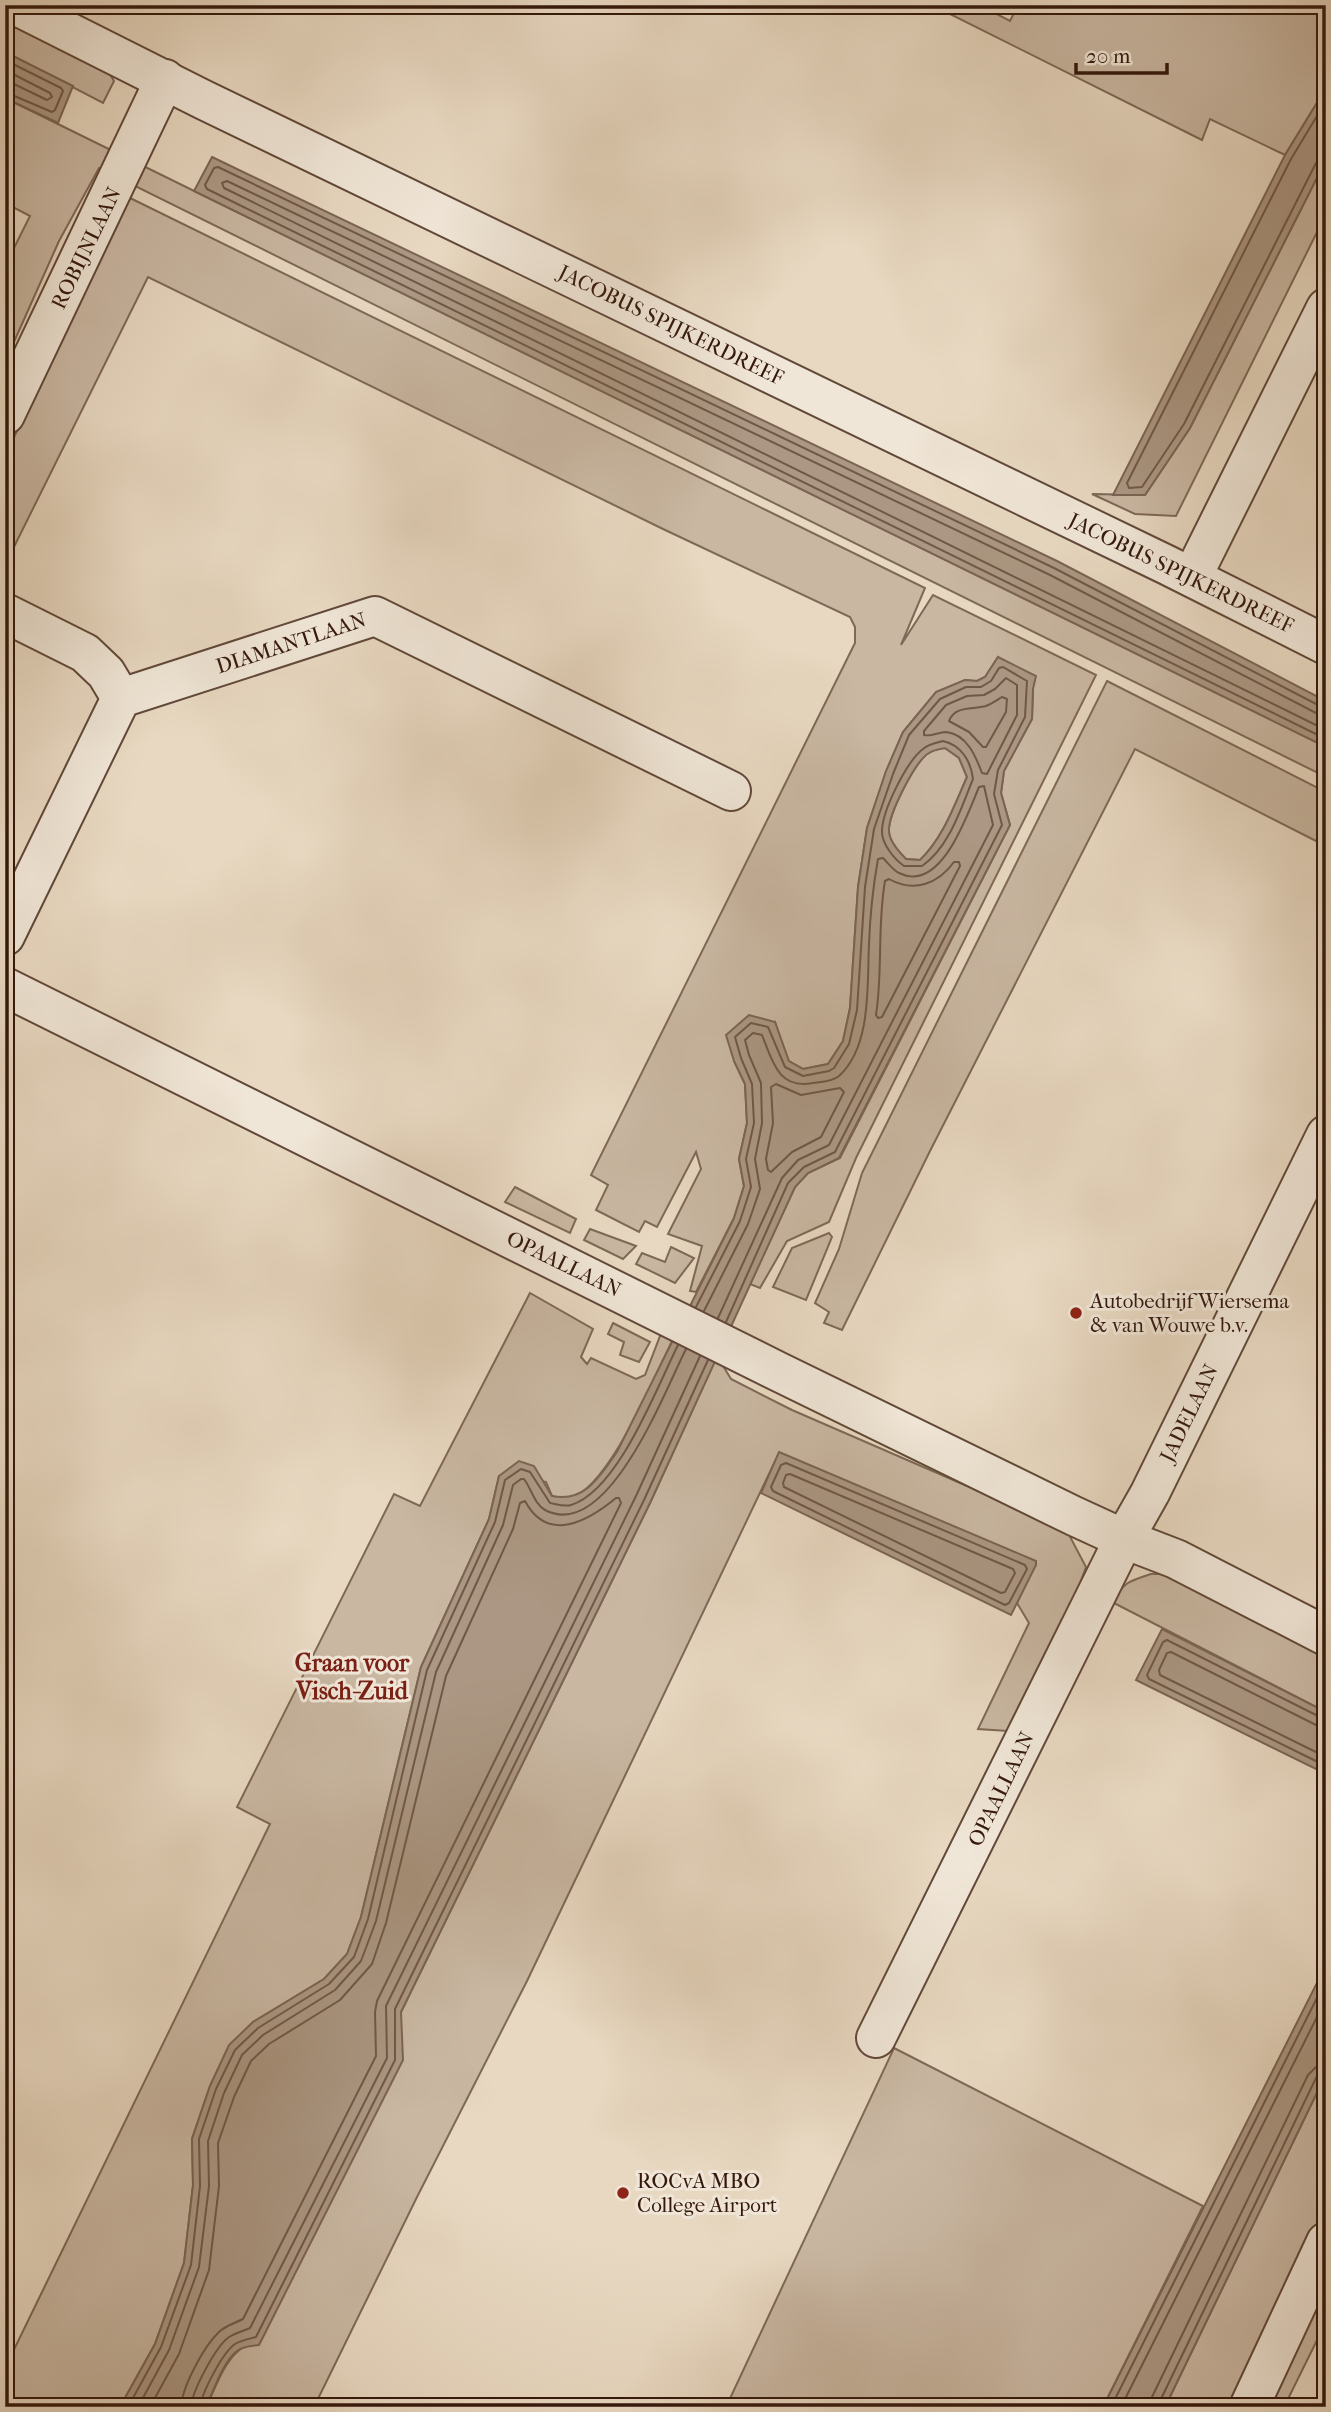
<svg xmlns="http://www.w3.org/2000/svg" width="1331" height="2412" viewBox="0 0 1331 2412" font-family="'IM FELL French Canon',serif">
<style>
.green{fill:#c9b7a2;stroke:#7e6857;stroke-width:2}
.water{fill:#ab9783;stroke:#7b6453;stroke-width:2;fill-rule:evenodd}
.lines{fill:none;stroke-linecap:round;stroke-linejoin:round}
.shore{stroke:#705848;stroke-width:2}
.minor-casing{stroke:#614839;stroke-width:42}
.minor{stroke:#f0e6d7;stroke-width:38}
.poi-dot{fill:#8f2418;stroke:#f0e6d7;stroke-width:2.5}
.labels{text-anchor:middle;dominant-baseline:central;stroke-width:6;stroke-linejoin:round;paint-order:stroke}
.street-label{font-size:21px;fill:#34180c;stroke:#f0e6d7}
.poi-label{font-size:21px;fill:#34180c;stroke:#f0e6d7;text-anchor:start}
.quarter-label{font-size:24px;font-weight:bold;fill:#7a1f14;stroke:#f0e6d7}
</style>
<rect width="100%" height="100%" fill="#e8d8c1"/>
<filter id="stains"><feTurbulence type="fractalNoise" baseFrequency=".00286" numOctaves="4"/><feColorMatrix values="0 0 0 0 .2 0 0 0 0 .09 0 0 0 0 .02 0 0 0 .5 -.17"/></filter>
<radialGradient id="worn" r=".72"><stop offset=".6" stop-color="#630" stop-opacity="0"/><stop offset="1" stop-color="#630" stop-opacity=".3"/></radialGradient>
<g class="green">
<polygon points="932,5 979,5 1010,21 1018,5 1326,5 1326,88 1285,155 1210,119 1202,140"/>
<polygon points="5,15 104,64 114,81 103,103 5,52"/>
<polygon points="5,98 1326,747 1326,777 99,168 59,241 5,362 5,266 30,216 5,203"/>
<polygon points="1326,160 1326,214 1176,516 1135,514 1092,494 1145,495 1190,428"/>
<polygon points="128,197 925,588 901,645 933,595 1096,675 856,1158 829,1222 787,1241 760,1288 750,1284 795,1187 808,1173 840,1158 1010,825 1001,793 1004,771 1032,719 1033,689 998,657 985,677 977,681 965,680 936,692 903,732 886,772 867,828 858,887 850,1008 843,1041 828,1064 803,1069 788,1061 775,1022 734,1061 745,1084 747,1123 739,1159 744,1186 734,1218 696,1292 690,1291 702,1246 668,1234 701,1169 696,1152 657,1227 645,1221 639,1232 596,1210 608,1185 591,1175 855,643 855,627 850,617 663,529 148,277 5,565 5,456"/>
<polygon points="1107,681 1326,792 1326,846 1135,749 930,1151 842,1330 824,1323 829,1312 815,1303 839,1249 862,1173"/>
<path d="M945 748 959 758 967 777C954 806 943 838 920 860L906 859C899 852 889 841 889 831 888 815 915 761 929 753 933 750 940 749 945 748Z"/>
<polygon points="515,1187 576,1219 570,1233 505,1202"/>
<polygon points="590,1229 636,1246 623,1259 584,1240"/>
<polygon points="829,1233 832,1237 806,1300 773,1287 792,1248"/>
<polygon points="671,1247 694,1258 675,1283 636,1264 642,1253 665,1262"/>
<path d="M530 1293 593 1329 581 1357 587 1364 591 1358 636 1379 645 1375 662 1331 674 1337C656 1373 608 1491 568 1499 563 1499 557 1497 552 1496L546 1482 499 1476 489 1519 421 1667 361 1917 347 1954 324 1979 253 2022 229 2046 210 2086 192 2139 193 2185 184 2263 155 2344 120 2407H5V2368L270 1824 237 1807 394 1494 420 1506Z"/>
<polygon points="613,1323 650,1342 639,1362 620,1355 624,1342 608,1334"/>
<path d="M717 1356 731 1379 792 1410 1066 1529 1086 1567 1063 1630 1008 1731 978 1729 1029 1623 1017 1603 1035 1561 779 1453 527 1981 417 2197 314 2407H206C216 2387 225 2357 245 2346L401 2034V2012L650 1503Z"/>
<path d="M1151 1574H1166L1326 1652V1712L1112 1602C1124 1582 1129 1581 1151 1574Z"/>
<polygon points="894,2048 1203,2206 1103,2407 726,2407"/>
<polygon points="1326,2074 1326,2207 1232,2407 1165,2407"/>
<polygon points="1326,2267 1326,2322 1284,2407 1260,2407"/>
</g>
<g class="water">
<polygon points="5,52 73,86 58,123 5,98"/>
<polygon points="1326,88 1326,160 1190,428 1145,495 1113,495 1285,155"/>
<polygon points="212,157 1057,561 1326,701 1326,747 194,191"/>
<path d="M998 657 1036 676 1033 689 1032 719 1004 771 1001 793 1010 825 839 1158 808 1173 795 1187 650 1503 401 2012 403 2060 259 2345C252 2346 243 2346 237 2351 222 2363 214 2390 206 2407H120L155 2344 184 2263 193 2185 192 2139 210 2086 229 2045 253 2022 324 1979 347 1954 361 1917 421 1667 489 1519 499 1476 519 1461 534 1466 552 1496C585 1503 600 1476 617 1452L734 1218 744 1186 739 1159 747 1123 745 1084 734 1061 726 1035 749 1015 775 1022 789 1061 803 1069 828 1064 843 1041 850 1008 858 887 867 828 886 771 903 732 936 692 965 680 977 681 985 677ZM945 748 959 758 967 777C954 806 943 838 920 860L906 859C899 852 889 841 889 831 888 815 915 761 929 753 933 750 940 749 945 748Z"/>
<polygon points="779,1452 1036,1561 1036,1565 1011,1615 761,1493"/>
<polygon points="1162,1629 1326,1712 1326,1774 1136,1680"/>
<polygon points="1326,1965 1326,2074 1165,2407 1103,2407"/>
</g>
<g class="lines">
<g class="shore">
<polyline points="5,60 61,88 63,91 55,110 52,112 5,92"/>
<polyline points="5,70 50,93 52,97 47,100 14,84 5,83"/>
<polyline points="1326,101 1291,159 1127,483 1129,488 1142,487 1184,424 1316,163 1320,159 1326,159"/>
<path d="M1006 678 1017 685V715L987 774 982 773C976 757 967 734 946 732 938 732 932 737 924 735V731L946 705 967 696 984 695 995 689Z"/>
<path d="M1002 697 1007 699 1006 712 986 747H983L969 732 949 721C955 705 973 710 986 706 991 704 997 700 1002 697Z"/>
<polyline points="1326,707 1320,706 1054,568 218,167 214,168 205,185 207,189 1326,739"/>
<polyline points="1326,715 1316,713 1050,575 227,181 222,183 224,188 1326,730"/>
<path d="M943 741C961 745 971 761 973 779 961 808 949 848 922 866H904C894 859 881 843 882 830 883 809 907 761 923 749 929 744 936 743 943 741Z"/>
<path d="M954 862H959L960 866 882 1017 878 1018 876 1015C883 971 877 926 885 881L889 879C914 893 938 884 954 862Z"/>
<polygon points="776,1084 801,1095 840,1088 844,1092 821,1137 792,1152 771,1172 768,1170 766,1159 773,1123 771,1087"/>
<polyline points="696,1307 740,1221 751,1187 746,1159 754,1123 752,1084 741,1058 735,1037 751,1023 768,1027 785,1067 803,1076 829,1071 834,1068 849,1044 857,1010 865,887 874,829 893,774 909,735 940,699 966,687 981,687 991,681 999,668 1003,667 1027,681 1025,717 998,770 994,794 1002,825 835,1152 804,1167 788,1183 726,1322"/>
<path d="M704 1311 748 1224 760 1189 755 1159 762 1123 761 1083 749 1055 745 1040 753 1033 762 1035C772 1060 778 1090 813 1083 821 1082 832 1082 839 1076 872 1046 867 984 869 944 870 916 873 887 878 859L883 858C888 863 893 870 899 873 941 894 967 815 979 787L984 786 993 825 829 1145 798 1160 782 1178 718 1318"/>
<polygon points="786,1463 1025,1565 1027,1569 1009,1603 1005,1605 773,1491 771,1487 781,1465"/>
<polygon points="790,1474 1013,1569 1015,1573 1005,1592 1001,1593 784,1487 783,1483 786,1475"/>
<polyline points="1326,1718 1320,1717 1167,1640 1163,1642 1147,1675 1149,1679 1326,1766"/>
<polyline points="1326,1727 1316,1725 1171,1652 1167,1653 1159,1670 1160,1675 1326,1757"/>
<path d="M128 2407 161 2347 191 2265 200 2186 199 2139 216 2089 235 2050 258 2028 329 1984 354 1957 368 1919 427 1670 495 1522 505 1480 521 1469 530 1472 550 1503C556 1504 564 1507 571 1505 618 1491 657 1387 678 1345"/>
<path d="M138 2407 169 2350 199 2267 209 2186 208 2141 224 2093 242 2055 263 2035 335 1990 361 1961 376 1921 436 1672 503 1525 513 1485 521 1479H524C531 1488 535 1505 545 1510 608 1543 665 1390 686 1349"/>
<path d="M150 2407 179 2354 209 2270 219 2186 218 2143 234 2097 251 2061 269 2044 340 2000 372 1964 386 1923 446 1676 513 1529 520 1503 525 1501C548 1544 588 1521 616 1498H619L621 1503 377 2001 375 2012 376 2056 243 2319C235 2323 225 2326 219 2332 204 2346 182 2387 181 2407"/>
<path d="M191 2407C192 2391 216 2346 229 2337 236 2333 243 2331 250 2328L387 2058 386 2006 636 1496 700 1356"/>
<path d="M200 2407C202 2392 223 2352 235 2344 242 2340 249 2339 256 2337L395 2060V2009L644 1500 708 1360"/>
<polyline points="1111,2407 1326,1980"/>
<polyline points="1121,2407 1326,1999"/>
<polyline points="1151,2407 1152,2397 1308,2075 1316,2067 1326,2065"/>
<polyline points="1160,2407 1160,2401 1316,2078 1320,2074 1326,2074"/>
</g>
<defs>
<g id="minor">
<polyline points="15,5 204,100 1167,565 1326,645"/>
<polyline points="5,415 165,79"/>
<polyline points="1192,577 1326,308"/>
<polyline points="5,613 85,653 106,673 121,698"/>
<polyline points="5,936 121,698 375,616 731,791"/>
<polyline points="5,987 777,1371 1074,1516 1124,1539 1176,1559 1326,1636"/>
<polyline points="876,2038 1124,1539 1150,1493 1326,1135"/>
<polyline points="1249,2407 1326,2242"/>
</g>
</defs>
<use href="#minor" class="minor-casing"/>
<use href="#minor" class="minor"/>
</g>
<g class="poi-dot">
<circle cx="1076" cy="1313" r="7"/>
<circle cx="623" cy="2193" r="7"/>
</g>
<g class="labels">
<g class="street-label">
<text transform="translate(86 248) rotate(-64)">ROBIJNLAAN</text>
<text transform="translate(671 325) rotate(26)">JACOBUS SPIJKERDREEF</text>
<text transform="translate(1181 573) rotate(26)">JACOBUS SPIJKERDREEF</text>
<text transform="translate(291 643) rotate(-18)">DIAMANTLAAN</text>
<text transform="translate(564 1264) rotate(26)">OPAALLAAN</text>
<text transform="translate(1189 1413) rotate(-64)">JADELAAN</text>
<text transform="translate(1001 1789) rotate(-64)">OPAALLAAN</text>
</g>
<g class="poi-label">
<text x="1090" y="1301">Autobedrijf Wiersema<tspan x="1090" dy="24">&amp; van Wouwe b.v.</tspan></text>
<text x="637" y="2181">ROCvA MBO<tspan x="637" dy="24">College Airport</tspan></text>
</g>
<g class="quarter-label">
<text x="352" y="1663">Graan voor<tspan x="352" dy="28">Visch-Zuid</tspan></text>
</g>
</g>
<rect width="1331" height="2412" fill="none" stroke="#e8d8c1" stroke-width="28"/>
<rect x="7" y="7" width="1317" height="2398" fill="none" stroke="#34180c" stroke-width="3.5"/>
<rect x="14" y="14" width="1303" height="2384" fill="none" stroke="#34180c" stroke-width="2"/>
<path d="M1076 63v10h91v-10" fill="none" stroke="#34180c" stroke-width="3.5"/>
<text x="1086" y="63" font-size="21" fill="#34180c" stroke="#f0e6d7" stroke-width="5" paint-order="stroke">20 m</text>
<rect width="100%" height="100%" filter="url(#stains)"/>
<rect width="100%" height="100%" fill="url(#worn)"/>
</svg>
